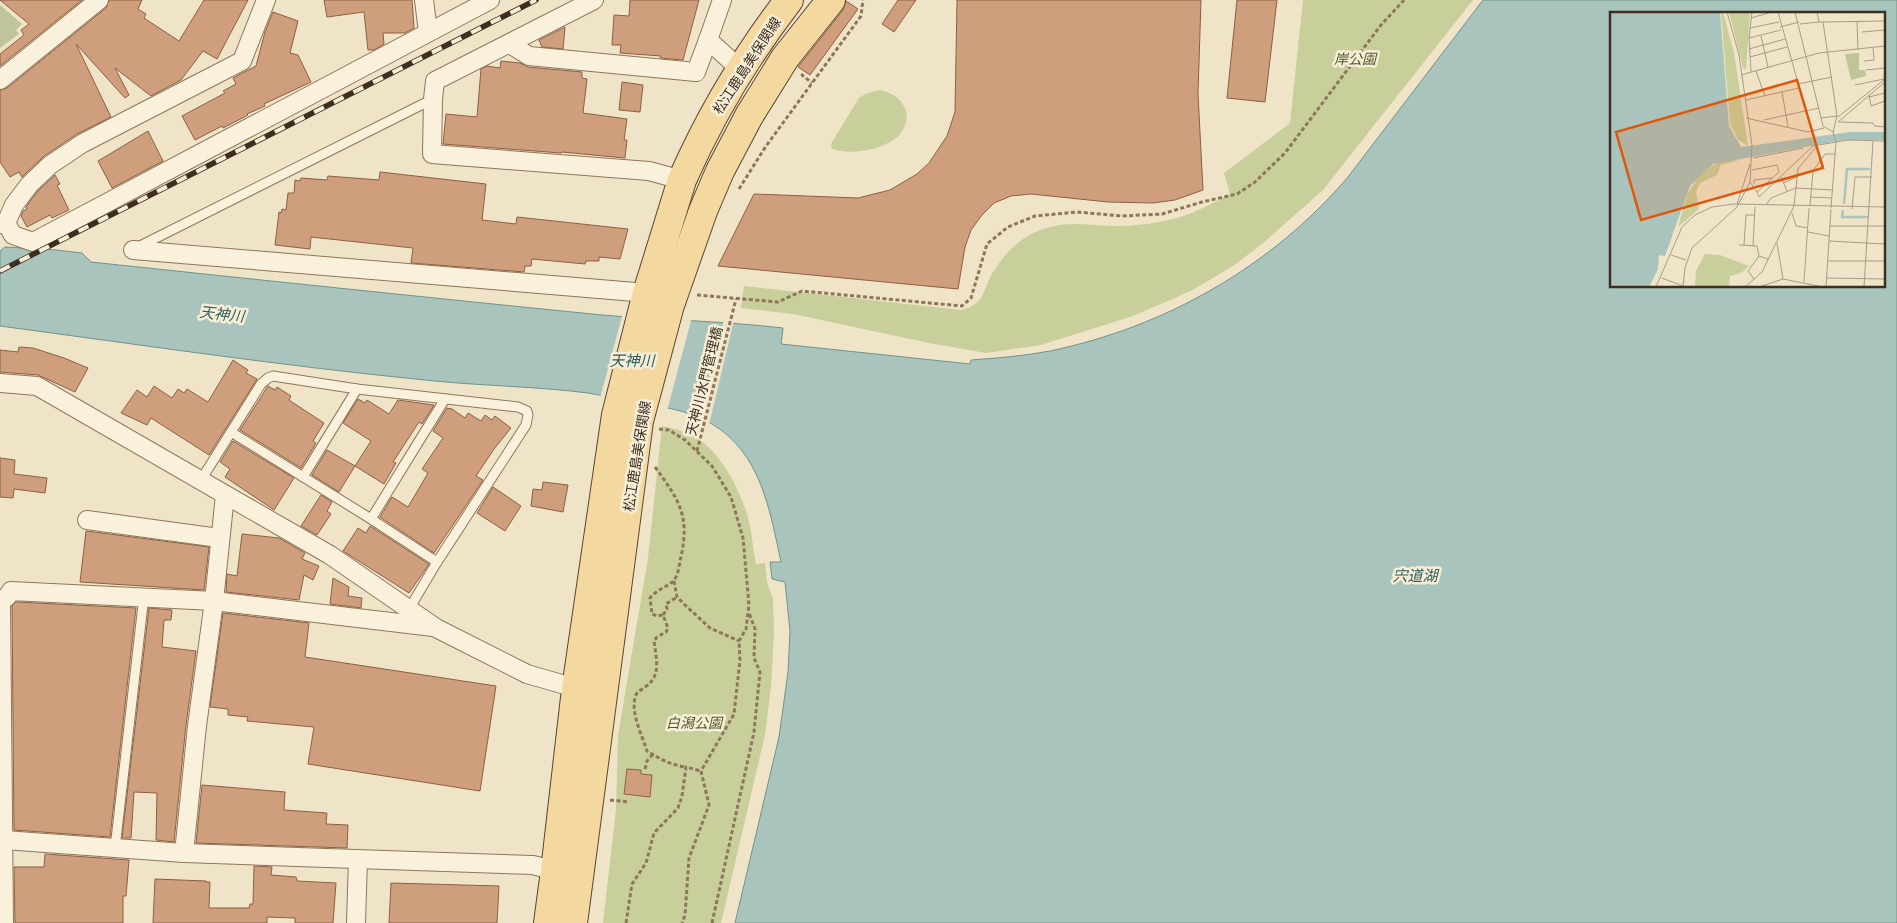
<svg xmlns="http://www.w3.org/2000/svg" width="1897" height="923" viewBox="0 0 1897 923" font-family="Literata,'Noto Sans JP',serif">
<style>
.green{fill:#c9cf9b}
.cemetery{fill:#bfc49a}
.water{fill:#a9c4bc;stroke:#6f938a;fill-rule:evenodd}
.pier{fill:#f0e4c8}
.building{fill:#cf9f7d;stroke:#8d5f41}
.lines{fill:none;stroke-linecap:round;stroke-linejoin:round}
.service-casing{stroke:#8d765c;stroke-width:11}
.minor-casing{stroke:#8d765c;stroke-width:20}
.primary-casing{stroke:#5b4430;stroke-width:30}
.path{stroke:#8d765c;stroke-width:3;stroke-dasharray:4 2.5;stroke-linecap:butt}
.service{stroke:#faf1dc;stroke-width:9}
.minor{stroke:#faf1dc;stroke-width:18}
.primary{stroke:#f3d9a0;stroke-width:28}
.rail-casing{stroke:#3d2e20;stroke-width:5.5}
.rail{stroke:#f7eed8;stroke-width:4;stroke-dasharray:11;stroke-linecap:butt}
.labels{text-anchor:middle;dominant-baseline:central;stroke-width:5;stroke-linejoin:round;paint-order:stroke}
.park-label{font-size:14px;font-style:italic;fill:#4d5a26;stroke:#f7eed8}
.street-label{font-size:14px;fill:#3d2e20;stroke:#f7eed8}
.water-label{font-size:15px;font-style:italic;fill:#2f5d5a;stroke:#f7eed8}
.inset-river{fill:none;stroke:#a9c4bc;stroke-width:2.5}
.inset-road{fill:none;stroke:#a89b85;stroke-width:1}
.view{fill:#df570d;fill-opacity:0.15;stroke:#df570d;stroke-width:2.5}
.inset-edge{fill:none;stroke:#3d2e20;stroke-width:2.5}
</style>
<rect width="100%" height="100%" fill="#f0e4c8"/>
<g class="green">
<path d="M1303 0H1473L1323 190 1262 244 1233 266 1191 291 1133 316 1041 345 986 353 929 343 793 314 741 308 744 286 961 310C987 304 982 288 995 269 1007 251 1022 236 1043 229 1069 219 1096 227 1122 226 1144 225 1166 222 1186 215 1201 210 1216 201 1230 194L1224 173 1290 123Z"/>
<path d="M879 90C901 93 916 114 900 134 888 149 848 157 831 148L832 142 859 98 865 94Z"/>
<path d="M662 426C676 428 695 435 705 444 726 462 742 495 749 521 752 535 753 550 756 564L765 563 767 582 773 599 774 634 771 687 765 735 721 923H603L616 810 618 735 648 558Z"/>
</g>
<polygon class="cemetery" points="0,5 22,24 16,30 19,34 0,48"/>
<path class="water" d="M1483 0H1897V923H735L779 737 788 672 790 631 785 582 772 579 770 562H781C770 511 761 453 712 424 691 411 664 407 640 403 623 400 606 396 588 393 534 386 479 386 425 380 283 366 142 345 0 326V251L5 247 56 250 82 253 91 262C261 280 432 298 602 315 662 320 723 321 783 328L781 344 970 364 971 360C998 358 1024 356 1050 351 1165 327 1271 267 1348 177ZM1611 14H1883V286H1611Z"/>
<g class="pier">
<polygon points="623,313 692,317 667,411 600,398"/>
<polygon points="724,319 734,320 709,425 699,421"/>
</g>
<g class="building">
<polygon points="0,0 82,0 0,66 0,54 24,35 21,30 29,24"/>
<polygon points="109,0 142,0 138,9 146,14 144,18 179,41 204,0 248,0 217,59 203,51 181,80 151,96 115,68 129,95 125,98 76,44 111,117 77,134 44,156 22,177 19,172 10,177 0,162 0,90 7,88 106,8"/>
<polygon points="324,0 412,0 414,28 405,33 383,33 384,44 374,50 368,50 364,12 327,17"/>
<polygon points="630,0 699,0 683,60 660,58 661,56 620,53 621,45 612,45 614,15 629,16"/>
<polygon points="898,0 916,0 894,32 882,24"/>
<polygon points="957,0 1201,0 1198,94 1203,190 1175,200 1153,203 1108,202 1031,194 1011,196 994,203 982,215 971,230 965,247 958,289 718,266 754,194 858,198 890,190 917,174 929,163 947,136 955,112"/>
<polygon points="1237,0 1277,0 1265,102 1227,98"/>
<polygon points="846,1 858,9 810,75 798,67 843,10"/>
<polygon points="273,12 298,21 290,53 298,55 311,82 264,104 265,106 247,114 248,115 223,128 222,126 195,140 182,116 225,93 223,91 236,84 233,78 256,66 265,32"/>
<polygon points="565,27 563,49 542,47 539,40"/>
<polygon points="501,61 520,63 528,67 582,72 582,78 587,79 583,113 627,119 624,140 627,140 625,158 562,152 561,153 443,144 446,114 477,117 481,69 487,66 500,68"/>
<polygon points="622,82 643,85 640,112 619,110"/>
<polygon points="148,131 163,161 112,188 98,161"/>
<polygon points="380,172 486,184 482,220 516,224 517,217 628,229 620,259 599,257 599,261 586,261 585,264 532,259 531,266 525,266 524,272 411,263 413,248 311,237 310,249 275,245 279,212 281,213 282,209 286,210 288,193 294,193 295,180 300,181 301,178 327,180 328,176 379,180"/>
<polygon points="55,175 60,184 57,185 69,210 52,218 50,215 27,227 21,216 23,211 27,209 26,207 37,192"/>
<polygon points="19,347 33,348 64,358 88,368 75,392 38,375 0,372 0,350 18,352"/>
<polygon points="233,360 248,370 246,373 257,379 209,455 151,418 147,425 121,413 137,390 147,397 154,386 172,398 178,389 184,393 187,389 208,402"/>
<polygon points="268,386 275,390 277,387 291,396 289,400 324,423 313,441 316,443 301,468 240,430"/>
<polygon points="358,399 365,403 367,400 389,414 398,400 434,405 422,424 419,422 393,462 396,463 384,484 355,466 371,441 343,423"/>
<polygon points="447,408 452,409 465,418 468,413 481,421 485,415 492,420 495,416 511,428 494,449 476,476 483,480 434,553 380,517 392,497 408,507 428,473 422,469 443,438 433,431"/>
<polygon points="233,441 294,478 274,510 225,477 230,469 220,462"/>
<polygon points="327,450 355,466 339,492 312,475"/>
<polygon points="0,458 15,460 14,474 47,478 45,493 14,489 13,498 0,497"/>
<polygon points="543,482 568,485 563,512 531,506 533,489 542,490"/>
<polygon points="493,487 521,506 505,531 477,513"/>
<polygon points="321,495 332,502 327,511 331,514 317,535 301,526"/>
<polygon points="370,526 429,564 409,593 343,551 358,528 366,533"/>
<polygon points="86,531 209,547 204,590 80,582"/>
<polygon points="242,534 279,538 305,553 302,559 319,566 313,580 304,575 299,600 226,592 227,574 237,576"/>
<polygon points="333,578 349,587 348,596 362,598 361,608 330,604"/>
<polygon points="16,602 136,608 110,837 14,830 12,606"/>
<polygon points="149,608 172,610 171,620 164,620 162,647 196,651 186,725 174,842 156,840 157,793 134,792 131,838 122,838"/>
<polygon points="223,613 309,623 305,657 496,686 480,791 308,764 314,727 247,721 248,717 228,715 228,709 210,707"/>
<polygon points="627,769 641,770 641,774 652,775 650,797 624,794"/>
<polygon points="202,785 285,792 284,810 327,813 326,824 348,825 347,848 196,843"/>
<polygon points="45,854 129,860 126,896 123,896 123,923 15,923 14,867 44,867"/>
<polygon points="254,866 272,867 271,875 296,877 297,881 336,883 333,923 295,923 295,918 267,917 267,923 153,923 155,879 206,881 206,882 210,882 209,908 249,908 250,904 253,904"/>
<polygon points="391,883 499,886 497,923 389,923"/>
</g>
<g class="lines">
<defs>
<g id="service">
<polyline points="138,247 433,99"/>
<polyline points="231,432 371,519 437,562"/>
<polyline points="303,477 357,389"/>
<polyline points="201,480 261,384 268,378 273,376 357,389 518,407 527,411 528,415 526,425 437,562 409,609"/>
<polyline points="371,519 445,399"/>
<polyline points="115,848 144,596"/>
</g>
<g id="minor">
<polyline points="424,0 428,32"/>
<polyline points="594,0 435,81 433,99 432,154 649,171 682,180"/>
<polyline points="722,0 708,40 740,69"/>
<polyline points="510,44 529,56 696,72 708,40"/>
<polyline points="0,80 99,0"/>
<polyline points="6,223 14,205 29,185 50,165 83,143 242,61 266,0"/>
<polyline points="0,224 6,223 13,235 33,242 490,0"/>
<polyline points="133,250 647,293"/>
<polyline points="0,383 37,386 330,555 436,628 527,674 586,691"/>
<polyline points="87,520 219,538"/>
<polyline points="0,600 7,597 11,591 214,601 433,627"/>
<polyline points="1,600 4,923"/>
<polyline points="4,840 184,853 533,865 555,871"/>
<polyline points="184,853 197,726 214,601 225,495"/>
<polyline points="356,923 358,859"/>
</g>
<g id="primary">
<path d="M548 923 555 871 576 689 616 415 647 293 682 180C710 116 746 56 789 0"/>
<polyline points="573,923 639,421 670,305 703,211 720,171 749,116 785,58 831,0"/>
</g>
</defs>
<use href="#service" class="service-casing"/>
<use href="#minor" class="minor-casing"/>
<use href="#primary" class="primary-casing"/>
<g class="path">
<polyline points="803,74 802,75 812,83"/>
<polyline points="739,189 766,146 861,16 863,0"/>
<polyline points="697,295 778,302 802,291 962,306 971,298 987,244 1008,227 1035,216 1077,212 1122,216 1162,214 1202,202 1237,194 1255,182 1285,153 1381,25 1404,0"/>
<polyline points="659,429 669,430 685,440 712,466 731,497 743,538 749,605 746,629 739,641 740,660 734,714 701,771 709,805 689,858 685,915 682,923"/>
<polyline points="697,451 736,299"/>
<path d="M655 467C679 500 690 515 681 557 679 564 679 574 674 580 670 586 657 589 650 598L652 614 657 616 663 615 668 628 666 632 657 637 654 641C656 658 662 676 645 687 641 690 636 692 635 698 631 714 642 735 647 751 660 759 671 765 686 767"/>
<polyline points="674,581 677,597 685,605 710,628 739,641"/>
<polyline points="663,615 667,609 666,604 677,597"/>
<polyline points="645,769 647,761 653,754"/>
<polyline points="610,800 629,802"/>
<polyline points="626,923 632,884 646,863 654,833 678,808 682,796 686,767 701,771"/>
<polyline points="712,923 754,732 760,672 754,658 755,629 749,613"/>
</g>
<use href="#service" class="service"/>
<use href="#minor" class="minor"/>
<use href="#primary" class="primary"/>
<defs>
<polyline id="rail" points="0,271 536,0"/>
</defs>
<use href="#rail" class="rail-casing"/>
<use href="#rail" class="rail"/>
</g>
<g class="labels">
<g class="park-label">
<text x="1355" y="58">岸公園</text>
<text x="694" y="722">白潟公園</text>
</g>
<g class="street-label">
<text transform="translate(746 65) rotate(-57)">松江鹿島美保関線</text>
<text transform="translate(703 381) rotate(-76)">天神川水門管理橋</text>
<text transform="translate(636 456) rotate(-81)">松江鹿島美保関線</text>
</g>
<g class="water-label">
<text transform="translate(222 313) rotate(6)">天神川</text>
<text x="632" y="359">天神川</text>
<text x="1415" y="574">宍道湖</text>
</g>
</g>
<g transform="translate(1610 12)">
<rect width="275" height="275" fill="#f0e4c8"/>
<path d="M111 0H113L124 41 138 134 128 128 120 112ZM119 0H140L136 58 133 56ZM133 147 111 153 107 163 90 171 86 180 89 197 68 215 77 183 91 161 109 150ZM95 242 110 243 139 254 131 261 120 264 119 275H85L86 259Z" fill="#c9cf9b"/>
<path d="M249 41V58H255L256 64 241 68 235 42Z" fill="#bfc49a"/>
<path d="M0 0H110L119 114 131 135 240 120H275V128H233L103 152 80 174 55 244 49 243 48 257 39 275H0Z" fill="#a9c4bc"/>
<path class="inset-river" d="M234 192 237 157H260M233 198 232 205H258"/>
<path class="inset-road" d="M117 0 129 43 142 133 140 170 127 195M168 0 196 99M185 0 213 114 223 120 226 130 221 196M207 0 209 10H213L227 104M141 6 162 0M247 9 248 38M213 10 275 9M190 12 209 10M170 15 189 10M140 16 169 10M252 20 275 18M151 24 158 55M139 26 171 18M139 37 175 27M140 45 177 35M254 49 264 48 263 36M256 58 275 56M146 59 155 84M141 60 139 26 142 0M131 63 209 41 275 34M188 72 222 65M245 73 274 67M172 80 178 115M259 83 261 94 275 89M259 85 275 81M136 88 189 76M228 105 275 67M136 106 198 120 214 116M211 106 227 104 223 120M154 108 209 96M228 110 275 70M229 110 263 111 265 114 275 115M143 146 193 136M171 165 177 179M140 170 147 180 169 160 167 153 142 158M173 171 187 165M144 172V168L162 166M147 180 149 185 203 134 238 128 275 129M200 185 222 186M127 192 140 152M156 193 161 186 186 176 223 178M200 193 203 159 215 142H225M184 194 188 157 206 135M242 197 245 165H262M182 201 186 214 198 216M220 214H275M198 220 219 224M219 229 275 232M167 231 173 267M129 233 147 234 149 244 158 247M134 233 136 203H144M143 234 145 195M61 243 76 248M218 249H275M52 266 73 274M217 266 275 267M144 267 138 259 149 244M194 270 199 196M46 275 72 215 85 203 102 195 123 192 275 195M73 275 75 256 82 236 127 195M135 275 152 260 184 194M149 275 173 267 213 275M216 275 221 197M254 275 263 129"/>
<path class="view" d="M187 68 213 156 31 208 6 120Z"/>
<rect width="275" height="275" class="inset-edge"/>
</g>
</svg>
